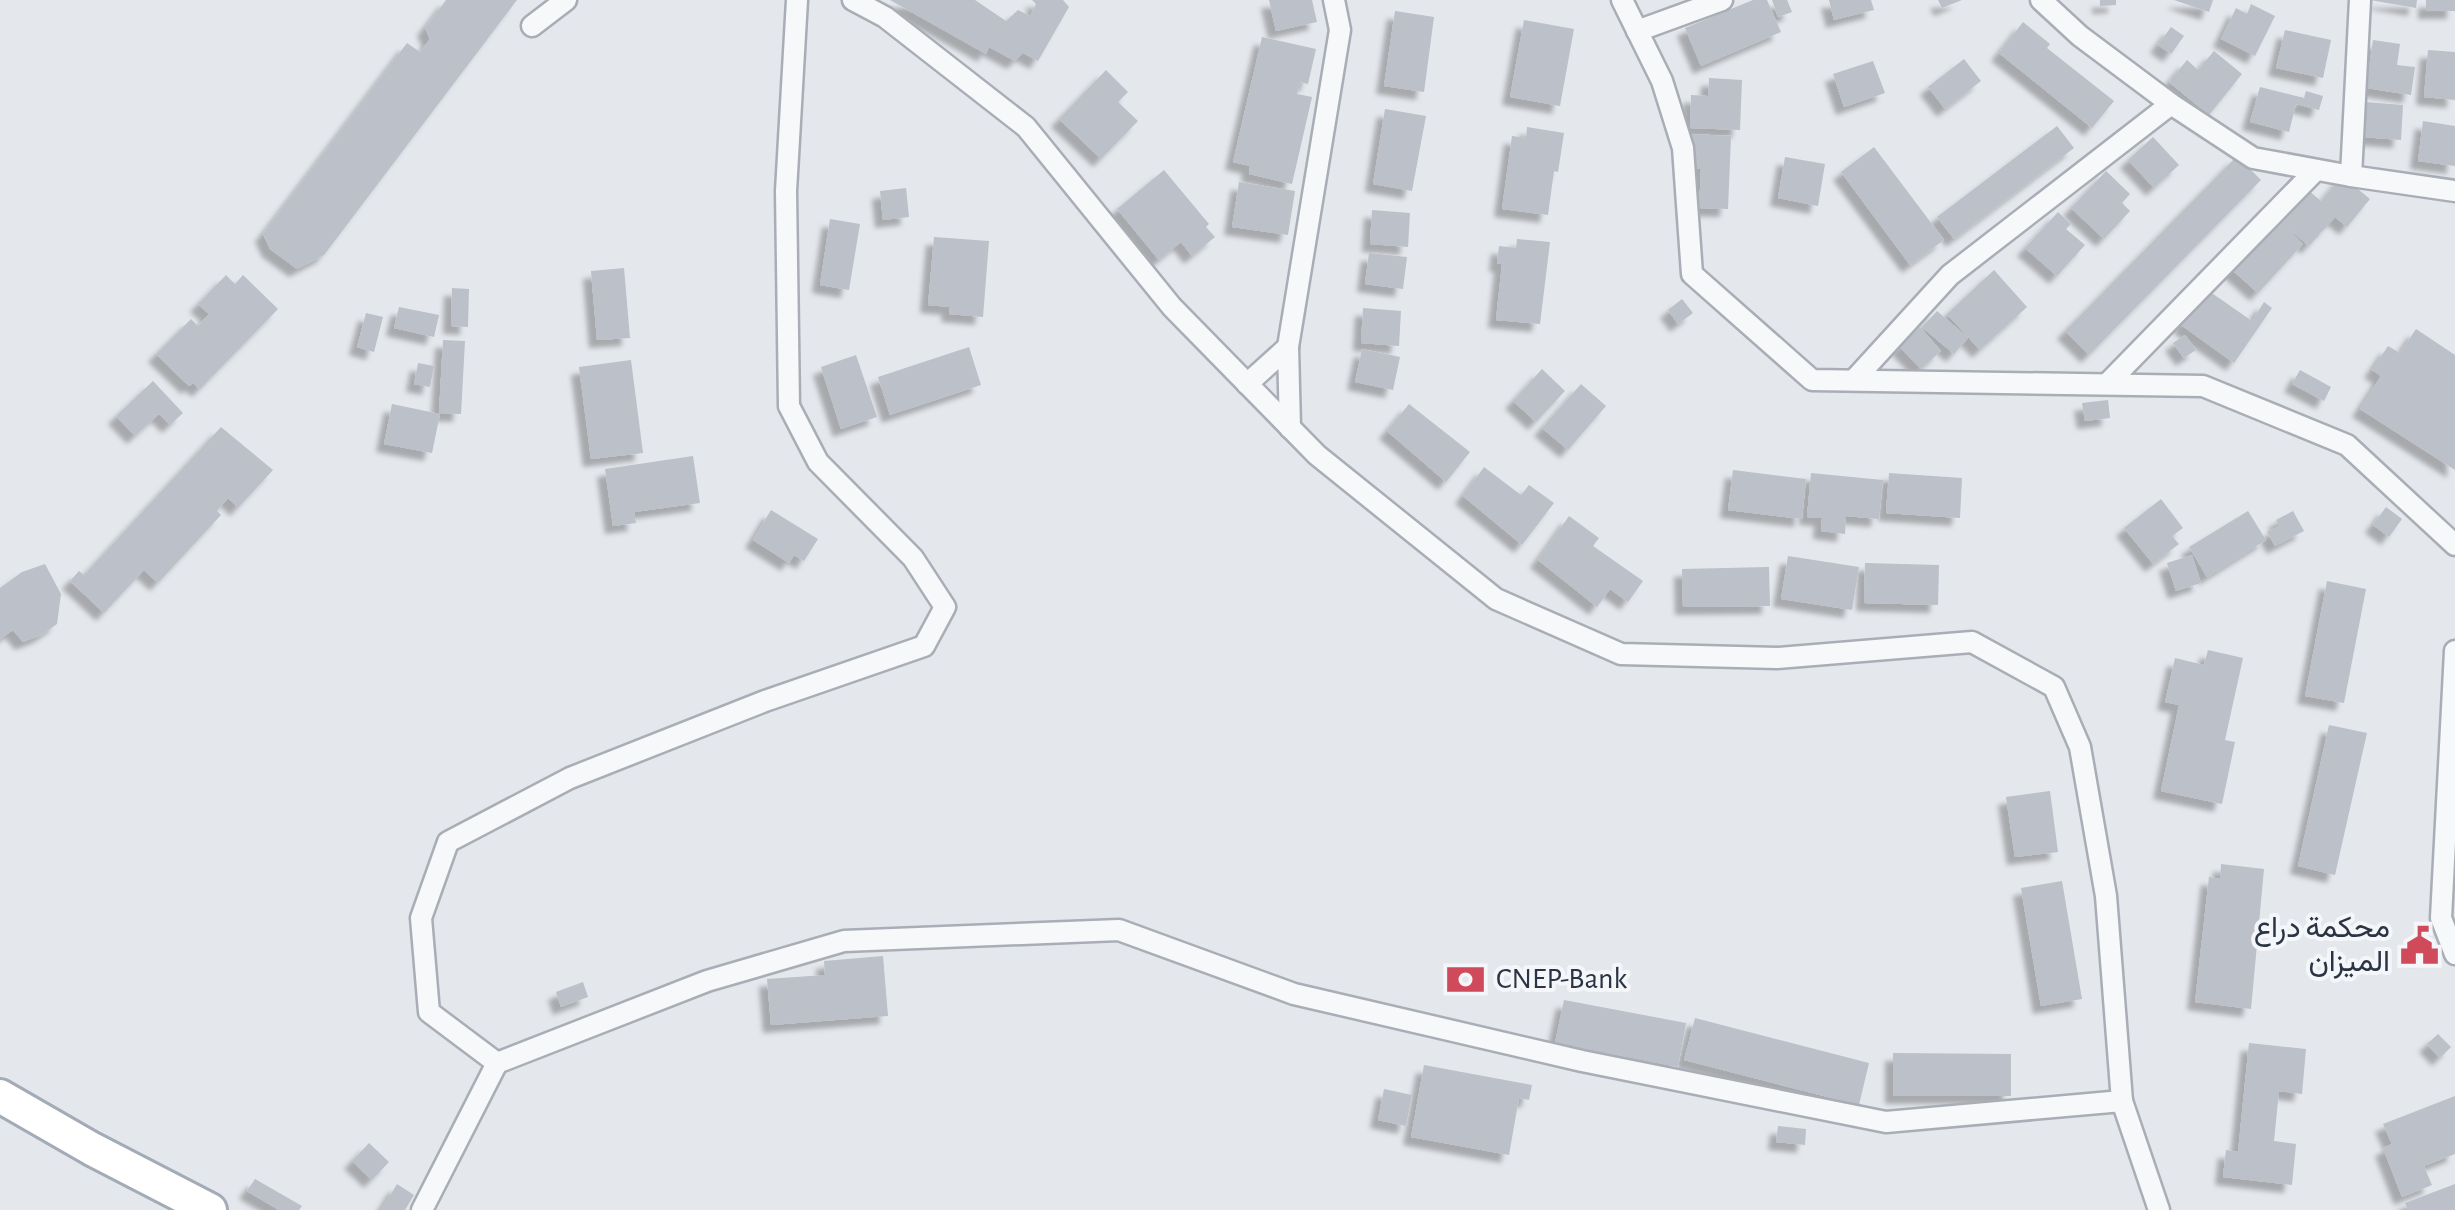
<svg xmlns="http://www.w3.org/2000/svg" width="2455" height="1210" viewBox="0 0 2455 1210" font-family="'Alegreya Sans',Vazirmatn,sans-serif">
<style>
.building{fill:#bbc0c9;filter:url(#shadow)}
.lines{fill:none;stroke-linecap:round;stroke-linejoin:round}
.street-casing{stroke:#a9aeb6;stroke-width:25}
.primary-casing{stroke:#a3abb7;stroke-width:38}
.street{stroke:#f7f8fa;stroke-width:20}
.primary{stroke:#fff;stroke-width:32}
.labels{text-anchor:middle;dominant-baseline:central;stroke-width:8;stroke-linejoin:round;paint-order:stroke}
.poi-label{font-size:30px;fill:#2b3444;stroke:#f4f6f9;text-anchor:end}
</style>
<defs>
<filter id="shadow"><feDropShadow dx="-8" dy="8" stdDeviation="2.5" flood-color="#0004"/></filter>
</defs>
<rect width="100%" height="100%" fill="#e4e7ec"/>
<g class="building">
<polygon points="446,0 517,0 324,255 297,269 270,249 263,234 407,43 420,52 430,39 425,28"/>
<polygon points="890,0 975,0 1006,21 1018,10 1030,16 1036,4 1032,0 1063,0 1069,7 1038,61 1023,53 1015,61 989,47 986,54"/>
<polygon points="1269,0 1312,0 1317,22 1276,31"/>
<polygon points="1753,0 1767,0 1781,32 1701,66 1685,28"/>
<polygon points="1772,0 1787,0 1792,12 1778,17"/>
<polygon points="1829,0 1871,0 1874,10 1834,20"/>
<polygon points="1938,0 1962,0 1942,8"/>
<polygon points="2100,0 2116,0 2116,5 2100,6"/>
<polygon points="2174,0 2213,0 2209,12"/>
<polygon points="2370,0 2417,0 2416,8"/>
<rect x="2426" y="0" width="29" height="11"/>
<polygon points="2251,4 2275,16 2255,56 2221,39 2236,8 2247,14"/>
<polygon points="1395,11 1434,17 1424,92 1384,86"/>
<polygon points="1524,20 1574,29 1560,106 1510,97"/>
<polygon points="2023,22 2050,44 2047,48 2114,101 2092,128 1999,53"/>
<polygon points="2171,27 2184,36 2171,54 2158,45"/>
<polygon points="2285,30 2331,40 2323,78 2276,68"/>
<polygon points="1262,37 1316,49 1308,84 1300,82 1297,94 1312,97 1292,184 1249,174 1250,166 1233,162"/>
<polygon points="2373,40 2400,44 2397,65 2415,67 2411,95 2366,88"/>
<polygon points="2428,50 2455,52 2455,100 2424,97"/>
<polygon points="2214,51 2242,74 2209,115 2169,82 2187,60 2198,70"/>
<polygon points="1964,59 1981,81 1945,109 1928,87"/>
<polygon points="1873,61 1885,93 1844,107 1833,74"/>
<polygon points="1106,70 1128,92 1118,102 1138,121 1101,159 1059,119"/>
<polygon points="1709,78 1742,80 1740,130 1690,128 1691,95 1708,96"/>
<polygon points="2260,87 2304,98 2306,91 2323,96 2319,110 2296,104 2289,132 2250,122"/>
<polygon points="2365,102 2403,105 2401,140 2362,137"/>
<polygon points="1385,109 1426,116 1412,191 1373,184"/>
<polygon points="2423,121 2455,126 2455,166 2418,161"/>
<polygon points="2057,126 2074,148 1954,239 1937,217"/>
<polygon points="1527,127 1564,133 1558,172 1554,171 1548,215 1502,209 1512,136 1526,138"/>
<polygon points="1690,134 1731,136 1728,209 1699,208 1701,169 1689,169"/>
<polygon points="2153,137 2179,165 2154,188 2128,160"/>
<polygon points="1874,147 1944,240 1910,265 1841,172"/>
<polygon points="2237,156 2261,180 2089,355 2065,331"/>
<polygon points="1785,157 1825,164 1818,206 1778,198"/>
<polygon points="1164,170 1209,224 1206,227 1215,237 1192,256 1181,242 1159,260 1117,209"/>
<polygon points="2106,171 2130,194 2122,203 2130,211 2104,239 2071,208"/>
<polygon points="2342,176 2370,199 2347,227 2335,217 2309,246 2283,224 2303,244 2258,293 2230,268 2275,219 2280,223 2308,190 2321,201"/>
<polygon points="1239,182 1295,191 1288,235 1232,227"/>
<polygon points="906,188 909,217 883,220 880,191"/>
<polygon points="1372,210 1410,213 1408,247 1370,244"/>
<polygon points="2058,212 2071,224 2066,229 2085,245 2057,276 2025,248"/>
<polygon points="830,219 860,224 849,290 820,285"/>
<polygon points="934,237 989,241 983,317 949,314 950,307 928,305"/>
<polygon points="1517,239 1550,242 1540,324 1496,320 1502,264 1497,264 1499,246 1516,248"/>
<polygon points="1369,253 1407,257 1403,289 1365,284"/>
<polygon points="624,268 630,338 597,340 591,271"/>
<polygon points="1994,270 2027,307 1980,350 1947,314"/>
<polygon points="226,275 235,284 243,275 278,309 200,389 193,383 189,386 156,354 191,319 198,326 209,314 198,304"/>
<polygon points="452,288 469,289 468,327 451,326"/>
<polygon points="2206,289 2252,321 2264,302 2272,308 2234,363 2181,325"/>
<polygon points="1682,299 1693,313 1678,324 1668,310"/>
<polygon points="399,307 439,315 434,337 394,328"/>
<polygon points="1363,308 1401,311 1399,346 1361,343"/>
<polygon points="1937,311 1968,338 1954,354 1922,327"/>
<polygon points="366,313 383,317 374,352 357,347"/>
<polygon points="1920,327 1941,351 1921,369 1899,346"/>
<polygon points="2416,329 2455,355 2455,470 2360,409 2381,376 2372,370 2388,346 2400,353"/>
<polygon points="2185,335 2196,350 2184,358 2173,343"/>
<polygon points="443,340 465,341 461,414 439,413"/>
<polygon points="969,347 981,385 890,415 878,377"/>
<polygon points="1362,349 1400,357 1393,390 1355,382"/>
<polygon points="856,355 877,417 841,429 821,367"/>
<polygon points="631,360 643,453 591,459 579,367"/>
<polygon points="418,363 434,366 430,387 414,384"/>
<polygon points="1542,369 1565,391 1536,422 1513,401"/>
<polygon points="2300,370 2331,387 2324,401 2292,384"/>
<polygon points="153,381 183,413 170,425 159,414 135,436 116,416"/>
<polygon points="1581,384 1606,406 1568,450 1542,428"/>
<polygon points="2108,400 2110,418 2085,421 2082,403"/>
<polygon points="392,404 440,414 432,453 384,444"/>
<polygon points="1409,404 1470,452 1446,482 1387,431"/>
<polygon points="221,427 273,470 238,508 228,498 217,511 221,515 158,583 144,570 104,613 70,581 79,571 84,575"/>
<polygon points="693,456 700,503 634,512 636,523 613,526 605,469"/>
<polygon points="1484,467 1521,495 1529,485 1554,503 1522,545 1463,496"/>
<polygon points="1733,470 1806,479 1802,519 1728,510"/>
<polygon points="1811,473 1883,480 1879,519 1846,516 1845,534 1821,531 1822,518 1807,517"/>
<polygon points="1889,473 1962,478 1960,518 1886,513"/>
<polygon points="2161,499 2183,528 2172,536 2179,544 2153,564 2124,528"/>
<polygon points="2386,507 2402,519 2389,537 2373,525"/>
<polygon points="771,510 818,539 804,561 794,555 789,563 753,540"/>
<polygon points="2248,511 2266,540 2207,577 2189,547"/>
<polygon points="2293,511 2304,531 2275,546 2267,532 2279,526 2276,520"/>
<polygon points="1569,516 1599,538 1593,546 1643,581 1628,602 1610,589 1597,607 1538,560"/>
<polygon points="2192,555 2201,583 2176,591 2167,563"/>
<polygon points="1788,556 1859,567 1852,610 1781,599"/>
<polygon points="1865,563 1939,565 1938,605 1864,603"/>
<polygon points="45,564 61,594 57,624 41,635 23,642 13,630 0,639 0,588 22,572"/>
<polygon points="1769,567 1770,606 1683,607 1682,569"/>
<polygon points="2327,581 2366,589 2344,703 2305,696"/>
<polygon points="2208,650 2243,658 2225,740 2235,742 2222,804 2161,791 2179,705 2165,702 2175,658 2204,665"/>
<polygon points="2329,725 2367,733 2335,875 2298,866"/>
<polygon points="2050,791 2058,852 2015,857 2006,797"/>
<polygon points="2221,864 2264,869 2251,1009 2195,1002 2209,877 2220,879"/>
<polygon points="2062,881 2082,999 2041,1006 2021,888"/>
<polygon points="2426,942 2428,956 2415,957 2414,943"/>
<polygon points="883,956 888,1016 771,1025 767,979 825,975 824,961"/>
<polygon points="583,982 588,997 561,1007 556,992"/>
<polygon points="1564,1000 1686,1023 1678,1067 1555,1043"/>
<polygon points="1695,1018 1869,1063 1859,1105 1684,1060"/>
<polygon points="2438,1034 2451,1047 2440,1058 2427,1044"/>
<polygon points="2249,1043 2306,1049 2302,1094 2279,1091 2274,1141 2296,1144 2292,1185 2223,1177 2226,1150 2238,1152"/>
<polygon points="1893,1053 2011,1054 2011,1096 1893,1096"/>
<polygon points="1424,1065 1532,1085 1529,1100 1519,1098 1509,1155 1411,1137"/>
<polygon points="1384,1089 1412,1095 1406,1126 1378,1120"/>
<polygon points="2455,1096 2455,1154 2424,1166 2432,1185 2402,1197 2383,1148 2392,1144 2383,1124"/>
<polygon points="1778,1126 1806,1129 1805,1145 1776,1142"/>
<polygon points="369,1143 389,1162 372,1180 352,1161"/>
<polygon points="255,1179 302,1206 299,1210 279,1210 247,1191"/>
<polygon points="397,1184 414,1195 405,1210 381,1210"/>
<polygon points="2455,1184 2455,1210 2408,1210 2405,1203"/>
</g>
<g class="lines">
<defs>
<g id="street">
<polyline points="853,0 885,17 1026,127 1172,307 1317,455 1496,599 1621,654 1777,658 1972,642 2054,687 2080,747 2106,896 2122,1101"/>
<polyline points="1622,0 1662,81 1683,148 1692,274 1812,380 2203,386 2347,445 2455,545"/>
<polyline points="2041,0 2080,36 2171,104 2253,158 2351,176 2360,0"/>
<polyline points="532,26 566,0"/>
<polyline points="1637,31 1722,0"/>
<polyline points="2351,176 2455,191"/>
<polyline points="1288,347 1340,30 1334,0"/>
<polyline points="1854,380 1950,275 2171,104"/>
<polyline points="1247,384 1288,347 1290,428"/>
<polyline points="2107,384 2316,170"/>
<polyline points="2455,651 2441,918 2455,954"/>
<polyline points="497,1063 429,1012 421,918 448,842 570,778 765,701 924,646 945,607 913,558 818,462 789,406 786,191 797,0"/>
<polyline points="422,1210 497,1063 707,981 844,941 1119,930 1294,994 1582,1061 1886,1122 2122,1101 2159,1210"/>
</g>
<polyline id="primary" points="0,1096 92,1149 210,1210"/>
</defs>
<use href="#street" class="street-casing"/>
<use href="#primary" class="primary-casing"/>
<use href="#street" class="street"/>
<use href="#primary" class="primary"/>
</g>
<defs>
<symbol id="civic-bare" viewBox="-9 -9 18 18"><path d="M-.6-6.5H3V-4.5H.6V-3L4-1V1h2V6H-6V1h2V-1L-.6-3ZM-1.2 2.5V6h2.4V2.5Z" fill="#cf4a5a" stroke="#f4f6f9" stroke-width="2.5" paint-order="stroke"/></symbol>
<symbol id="bank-bare" viewBox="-9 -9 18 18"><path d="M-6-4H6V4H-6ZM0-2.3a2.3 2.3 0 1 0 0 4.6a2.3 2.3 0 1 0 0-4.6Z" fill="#cf4a5a" stroke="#f4f6f9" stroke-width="2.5" paint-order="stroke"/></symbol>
</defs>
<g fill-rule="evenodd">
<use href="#civic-bare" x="2392" y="918" width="55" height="55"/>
<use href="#bank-bare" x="1438" y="952" width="55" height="55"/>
</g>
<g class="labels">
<g class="poi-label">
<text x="2390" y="928">محكمة دراع<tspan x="2390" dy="34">الميزان</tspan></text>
<text x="1496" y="979" text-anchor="start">CNEP-Bank</text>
</g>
</g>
</svg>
